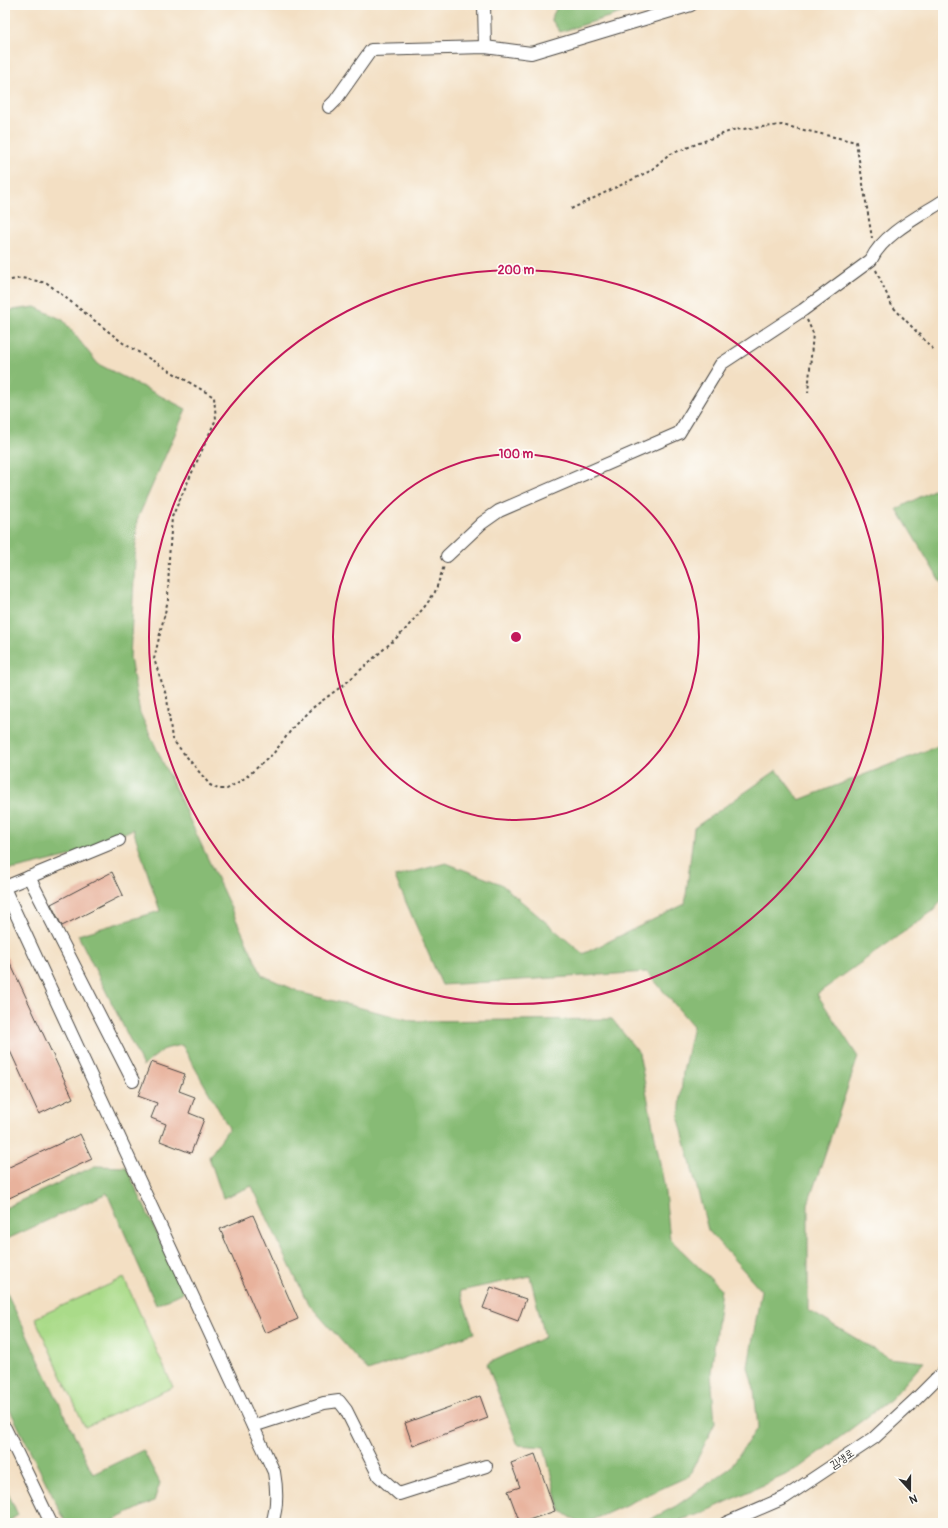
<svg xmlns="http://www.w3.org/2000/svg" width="948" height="1528" viewBox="0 0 948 1528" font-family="Pangolin,'Poor Story',sans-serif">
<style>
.green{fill:#aadb89;stroke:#6a835a}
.forest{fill:#87bb75;stroke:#597350}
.building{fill:#e8b29c}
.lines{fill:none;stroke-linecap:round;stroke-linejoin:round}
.minor-casing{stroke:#494642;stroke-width:14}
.path{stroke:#494642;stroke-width:2;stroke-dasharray:3 3;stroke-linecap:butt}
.minor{stroke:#fff;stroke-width:12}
.ring{fill:none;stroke:#c2185b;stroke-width:2}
.labels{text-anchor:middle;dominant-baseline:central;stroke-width:3.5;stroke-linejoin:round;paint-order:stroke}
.street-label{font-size:11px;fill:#2b2b2b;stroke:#fdfcf7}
.centre{fill:#c2185b;stroke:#fdfcf7;stroke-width:2}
.ring-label{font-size:12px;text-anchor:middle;font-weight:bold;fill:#c2185b;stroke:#fdfcf7;stroke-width:3.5;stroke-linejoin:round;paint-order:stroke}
</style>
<rect width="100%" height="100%" fill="#fdfcf7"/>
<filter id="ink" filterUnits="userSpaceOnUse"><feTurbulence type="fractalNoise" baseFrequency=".025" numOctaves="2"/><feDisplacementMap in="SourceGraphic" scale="8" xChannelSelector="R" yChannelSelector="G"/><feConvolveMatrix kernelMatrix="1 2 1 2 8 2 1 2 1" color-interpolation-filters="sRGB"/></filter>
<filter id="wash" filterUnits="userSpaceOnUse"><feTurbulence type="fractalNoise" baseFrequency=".012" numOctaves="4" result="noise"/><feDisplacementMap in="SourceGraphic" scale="16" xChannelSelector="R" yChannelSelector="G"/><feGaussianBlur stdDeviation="0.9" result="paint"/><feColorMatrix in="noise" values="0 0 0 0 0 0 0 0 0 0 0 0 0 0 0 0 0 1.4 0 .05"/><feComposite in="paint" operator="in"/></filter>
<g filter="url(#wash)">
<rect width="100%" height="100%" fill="#f3dfc3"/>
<polygon class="green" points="124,1278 173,1387 85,1427 35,1318"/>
<g class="forest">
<polygon points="558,5 647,5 560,32 551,19"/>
<polygon points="35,307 63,320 98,364 186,409 137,520 130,658 140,713 262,975 302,993 413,1021 612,1019 639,1053 664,1184 670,1239 721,1289 711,1373 715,1423 689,1476 586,1523 579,1523 560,1510 544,1447 518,1445 487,1364 545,1337 530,1276 460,1291 474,1333 368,1371 307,1302 252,1186 223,1198 209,1157 229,1128 182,1045 164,1049 143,1066 78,935 160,911 133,829 82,853 16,869 5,869 5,311"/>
<polygon points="943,485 943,586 897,509"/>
<polygon points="943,744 943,899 933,911 817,994 858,1057 808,1204 808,1310 889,1358 924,1362 891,1399 796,1470 700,1514 670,1523 643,1523 676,1506 729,1469 758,1427 754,1390 748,1367 761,1290 708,1230 679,1119 683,1072 693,1026 647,972 442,985 395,877 446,863 501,884 583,954 685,904 694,828 777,770 799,800"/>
<polygon points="95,1166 126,1167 184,1292 156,1305 107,1193 5,1240 5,1208"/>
<polygon points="5,1289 93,1474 143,1450 160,1483 154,1501 108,1523 66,1523 5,1400"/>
<polygon points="5,1486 18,1515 6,1523 5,1523"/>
</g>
<g id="blocks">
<g class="building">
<polygon points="112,872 123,895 62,926 51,904"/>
<polygon points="5,952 73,1098 39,1114 5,1040"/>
<polygon points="151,1062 185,1074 179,1091 195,1097 189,1113 204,1119 191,1153 160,1141 166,1124 151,1118 157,1103 138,1096"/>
<polygon points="80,1134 92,1159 5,1200 5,1169"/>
<polygon points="253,1215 298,1319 265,1333 220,1229"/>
<polygon points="491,1287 526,1299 518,1321 483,1308"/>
<polygon points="480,1396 488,1418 413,1446 405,1423"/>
<polygon points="535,1454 555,1511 520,1523 508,1491 520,1487 511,1463"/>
</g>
</g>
</g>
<g filter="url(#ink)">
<use href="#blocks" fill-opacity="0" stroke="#494642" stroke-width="1"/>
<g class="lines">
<defs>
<g id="minor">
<polyline points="484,5 485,47"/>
<polyline points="329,107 335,101 371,50 485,47 531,53 691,5"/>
<path d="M447 556 482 523 499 511 679 433 721 364 803 310 871 260C883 234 920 216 943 201"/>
<polyline points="29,877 133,1081"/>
<polyline points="5,887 119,840"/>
<path d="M5 890 274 1472C277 1489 278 1506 272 1523"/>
<polyline points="253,1426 324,1403 339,1401 346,1410 379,1476 399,1494 486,1466"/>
<polyline points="5,1428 51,1523"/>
<polyline points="726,1523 784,1498 874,1438 914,1401 943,1372"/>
</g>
</defs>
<use href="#minor" class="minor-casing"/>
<g class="path">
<polyline points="571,209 650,171 668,155 733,130 782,125 856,142 872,238"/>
<polyline points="876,270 892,306 934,350"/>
<polyline points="5,281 22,278 47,283 123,343 214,397 216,419 172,517 169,559 168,600 154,659 167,698 172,739 210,785 218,789 227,789 245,778 273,754 295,725 311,709 346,683 404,631 426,605 435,592 444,566"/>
<polyline points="807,320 813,333 808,393"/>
</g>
<use href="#minor" class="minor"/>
</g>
</g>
<g class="ring">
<circle cx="516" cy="637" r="183"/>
<circle cx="516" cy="637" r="367"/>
</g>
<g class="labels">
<g class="street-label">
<text transform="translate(842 1459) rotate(-34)">김생로</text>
</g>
</g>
<circle cx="516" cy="637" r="6" class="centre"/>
<g class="ring-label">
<text x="516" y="274">200 m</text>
<text x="516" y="458">100 m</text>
</g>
<rect width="948" height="1528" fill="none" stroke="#fdfcf7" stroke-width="20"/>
<g transform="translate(910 1490) rotate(159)" stroke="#fdfcf7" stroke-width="3" paint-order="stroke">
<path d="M0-3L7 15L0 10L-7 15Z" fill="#2b2b2b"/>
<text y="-6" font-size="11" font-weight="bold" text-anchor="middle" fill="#2b2b2b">N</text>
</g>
</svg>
